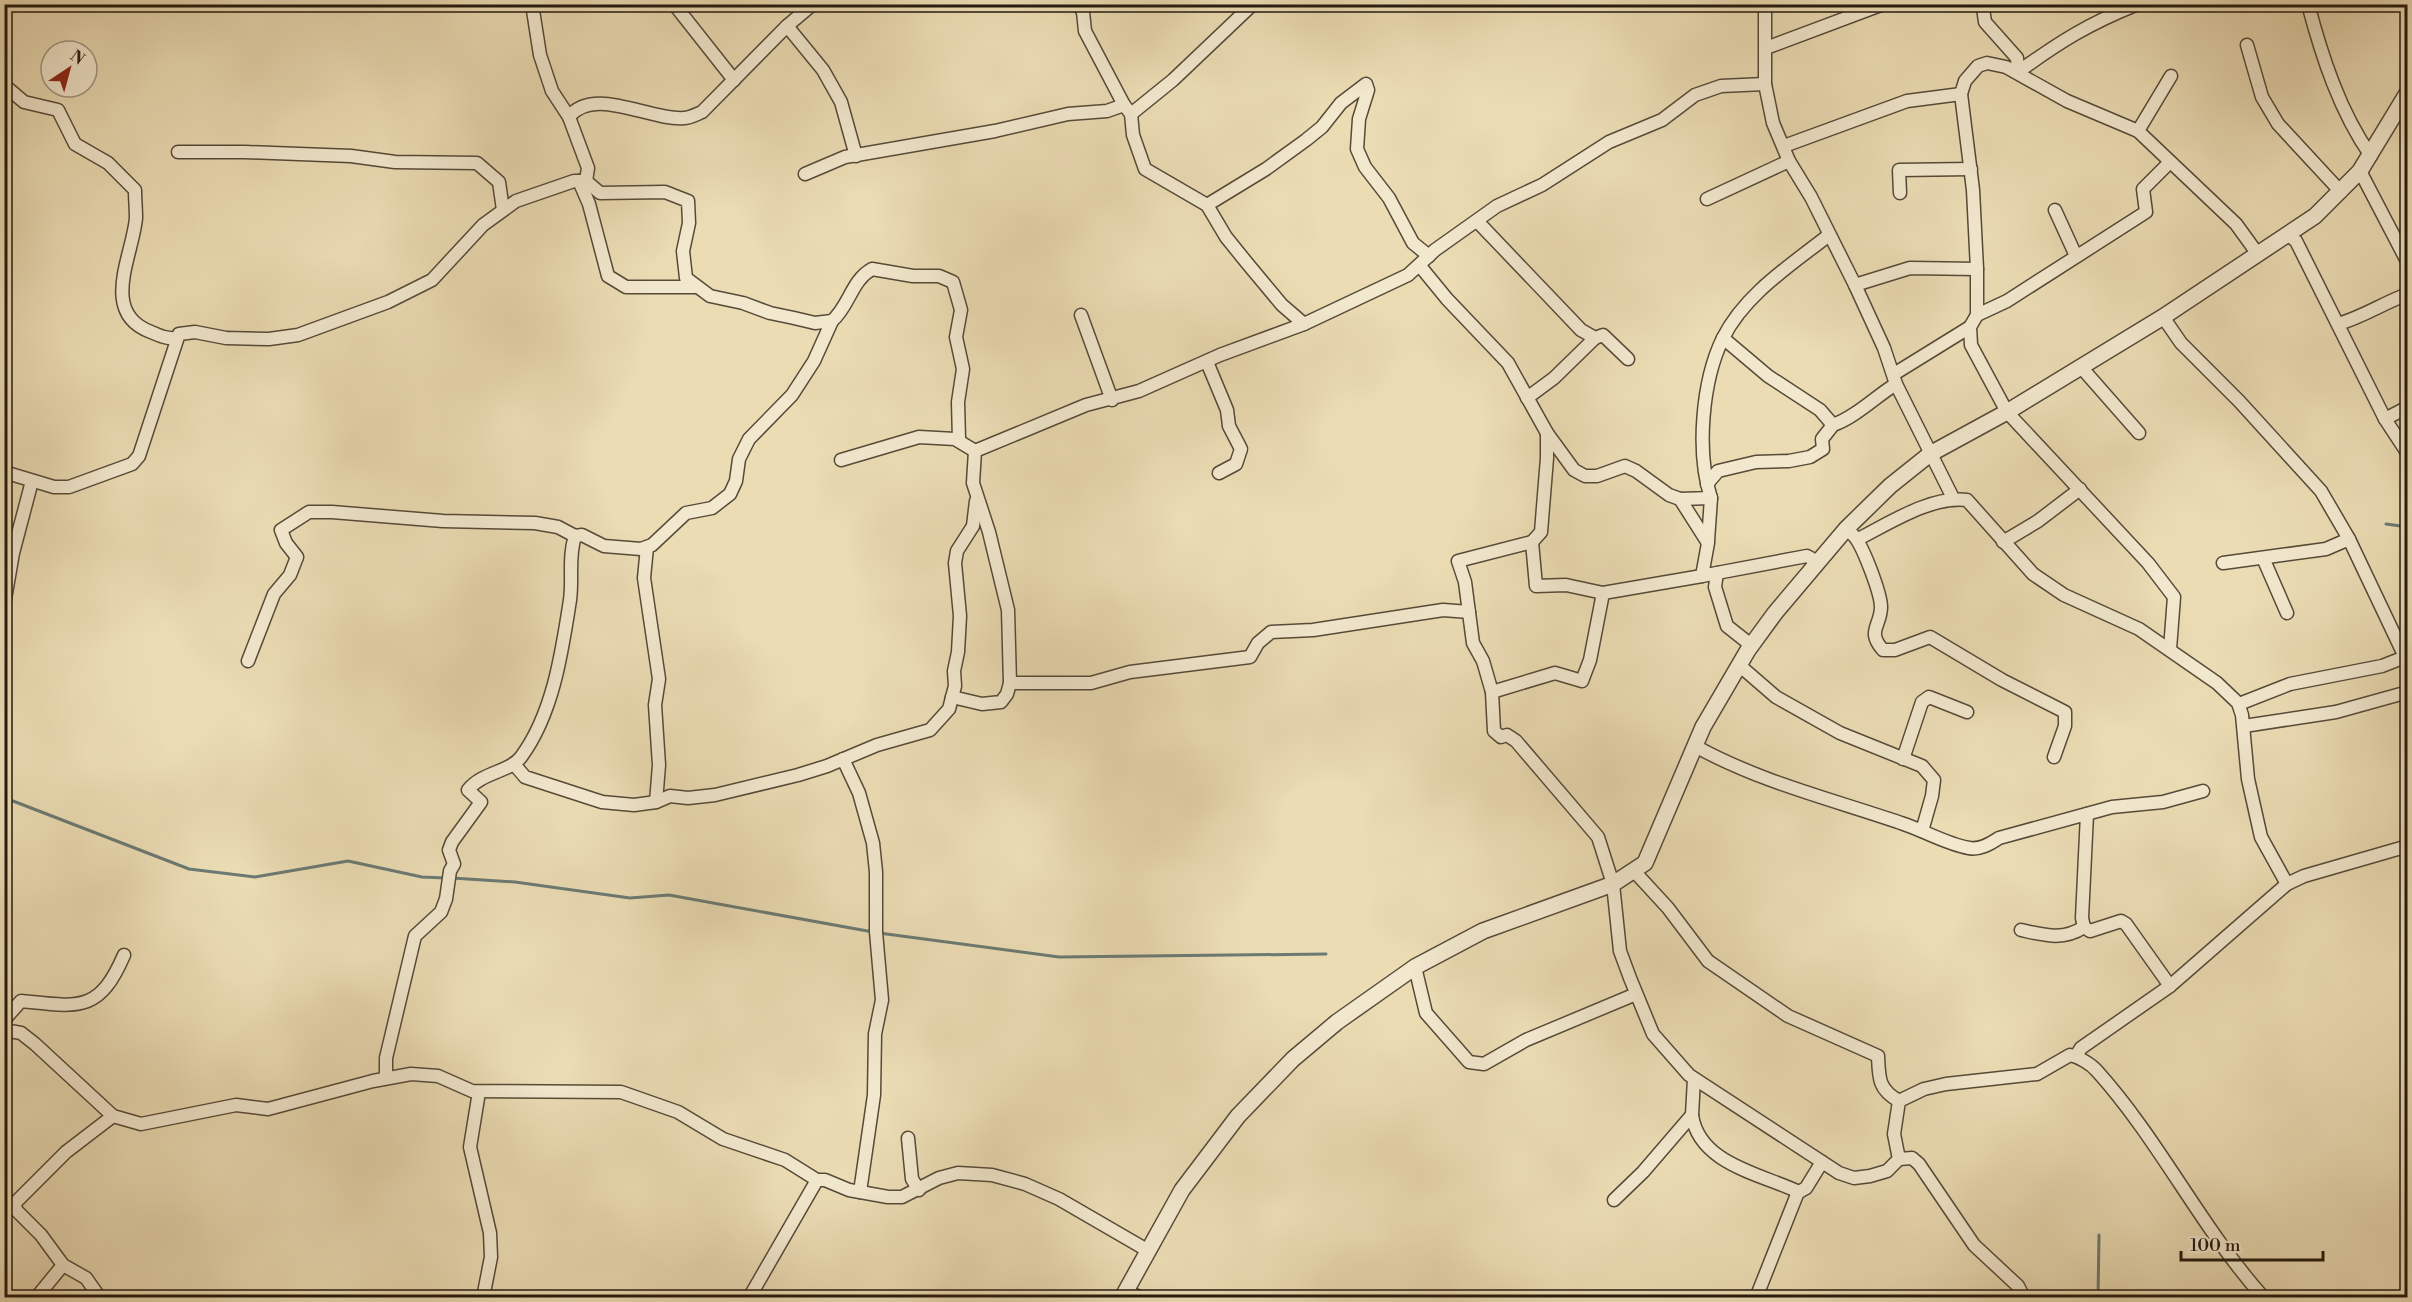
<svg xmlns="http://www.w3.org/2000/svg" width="2412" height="1302" viewBox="0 0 2412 1302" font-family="'Libre Bodoni',serif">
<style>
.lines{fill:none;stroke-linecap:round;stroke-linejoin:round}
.stream{stroke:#6b7a73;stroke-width:3}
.minor-casing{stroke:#564a38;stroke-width:15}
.tertiary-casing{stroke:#564a38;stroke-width:18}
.minor{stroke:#f2e8ce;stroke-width:12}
.tertiary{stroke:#f2e8ce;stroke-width:15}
</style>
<rect width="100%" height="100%" fill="#ebdcb4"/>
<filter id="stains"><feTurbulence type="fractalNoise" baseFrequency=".00333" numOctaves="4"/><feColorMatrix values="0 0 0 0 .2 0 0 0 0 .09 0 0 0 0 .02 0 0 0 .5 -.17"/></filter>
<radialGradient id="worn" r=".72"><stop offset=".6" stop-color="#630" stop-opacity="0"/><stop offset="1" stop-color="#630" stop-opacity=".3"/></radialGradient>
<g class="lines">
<g class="stream">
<polyline points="2386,524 2408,527"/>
<polyline points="4,801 13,801 189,869 255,877 348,861 422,877 445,878"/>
<polyline points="452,878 515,882 630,898 669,895 873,932"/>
<polyline points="879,933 1059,957 1326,954"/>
<polyline points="2098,1298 2099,1235"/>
</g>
<defs>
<g id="minor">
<polyline points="532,4 540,55 552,91 569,117 588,168 586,181"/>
<polyline points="674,4 734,80"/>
<polyline points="1078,4 1083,12 1085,31 1124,105"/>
<polyline points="1253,4 1173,80 1131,114 1133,135 1145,169 1207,205 1226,237 1247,263 1282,305 1304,324"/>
<polyline points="1765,4 1765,84 1773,123 1789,161 1811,197 1855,285 1884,348 1896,384 1953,498"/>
<polyline points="1988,4 1983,8 1985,22 2017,58 2018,72"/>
<path d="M2308 4C2322 57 2340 112 2371 156"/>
<polyline points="787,26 813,4"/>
<polyline points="2247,45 2262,97 2278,124 2341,192"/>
<polyline points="1766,48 1881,5"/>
<path d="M2018 72C2061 41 2088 24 2138 4"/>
<path d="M4 85 24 102 58 110 75 144 108 163 135 190C135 199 136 209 136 218 133 255 99 313 151 332 160 336 167 339 177 338"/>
<path d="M569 117C593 85 651 121 684 118 690 118 697 114 702 112L787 26 823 70 841 102 856 156"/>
<polyline points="2138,131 2171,76"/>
<polyline points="1784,146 1907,101 1961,94"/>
<polyline points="178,152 245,152 351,156 395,162 477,163 499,182 503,210"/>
<polyline points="2360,171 2408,263"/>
<polyline points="805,174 845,157 995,131 1068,114 1107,111 1124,105 1131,114"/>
<polyline points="579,181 589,204 608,276 626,287 695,287"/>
<polyline points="1900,193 1899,170 1971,169"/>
<polyline points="1707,199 1789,161"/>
<polyline points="1207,205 1266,169 1306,140 1322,127 1341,103 1366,84 1368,90 1359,119 1357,149 1365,167 1389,198 1413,243 1429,256"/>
<polyline points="2055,210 2076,256"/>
<polyline points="1477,221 1581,330 1595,338 1603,335 1628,359"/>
<polyline points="2287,234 2296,241 2385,419 2408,454"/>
<polyline points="1420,266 1447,299 1508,363 1547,433 1574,470 1585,476 1597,476 1625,466 1636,471 1669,495 1680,499 1708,543 1702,576 1717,573 1715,587 1727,626 1751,645"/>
<polyline points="1855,285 1910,268 1977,269"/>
<polyline points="1081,315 1112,400"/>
<polyline points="1977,315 2007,301 2146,212 2143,189 2170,162"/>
<polyline points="2163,317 2181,343 2239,401 2321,491 2349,539 2405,657"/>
<path d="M2338 324C2363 317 2383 303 2408 294"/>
<path d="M1723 338C1745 294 1791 265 1829 235"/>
<polyline points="1207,362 1227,410 1229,426 1241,449 1236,464 1219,473"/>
<polyline points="2081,367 2139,433"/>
<polyline points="1894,374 1970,327"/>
<polyline points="1527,398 1554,378 1595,338"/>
<polyline points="2385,419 2408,407"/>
<polyline points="841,460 919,437 955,439 975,451"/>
<path d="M4 472 54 487H69L132 464 139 456 179 334 195 332 226 338 269 339 298 335 388 302 432 280 483 225 516 201 574 181H586L600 193 665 192 688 201 689 223 683 251 686 278 710 296 743 303 770 313 794 318 815 323 832 321C850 305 851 281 872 269L913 276H939L953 282 961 310 956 337 963 369 958 402 959 440"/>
<polyline points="1707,484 1718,471 1756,462 1789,461 1810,457 1823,449 1822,439 1833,425"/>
<path d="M1680 499 1711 498C1696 452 1702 381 1723 338L1768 376 1820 410 1833 425C1857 416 1875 397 1896 384"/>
<path d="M1852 534C1862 542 1881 594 1881 607 1881 626 1866 631 1883 650H1895L1930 637 2002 680 2065 712V726L2054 757"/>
<path d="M1858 539C1890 523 1930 496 1967 500L2033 574 2064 595 2139 629 2217 683 2238 703 2242 715 2248 779 2261 837 2287 884"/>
<polyline points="1708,541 1711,498"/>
<polyline points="1532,542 1541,532 1547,458 1547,433"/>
<polyline points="2003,542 2038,521 2080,489"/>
<polyline points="647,547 644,578 659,679 655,705 659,765 656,802"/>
<polyline points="2263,558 2287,613"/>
<polyline points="2223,563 2326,549 2349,539"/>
<polyline points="1717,573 1807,556 1818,562"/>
<path d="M1603 593 1566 585 1536 586 1532 542 1458 561 1465 582 1473 643 1483 661 1492 692 1494 731 1501 737 1507 735 1516 741 1598 837 1613 884 1620 951 1630 978 1653 1034 1689 1075 1839 1173 1854 1178 1870 1176 1887 1171 1899 1159 1894 1134 1899 1101 1924 1089 1946 1084 2037 1074 2070 1055C2079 1057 2091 1064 2097 1071 2160 1141 2201 1228 2264 1298"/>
<polyline points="4,605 13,553 32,481"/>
<polyline points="2170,649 2174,597 2148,563 2007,412 1971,345 1970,327 1977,315 1977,269 1973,190 1961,94 1965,81 1978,66 1987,63 2006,67 2067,101 2138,131 2236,224 2257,253"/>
<polyline points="248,661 274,594 290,575 297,557 286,543 281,530 309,512 332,512 443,521 535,523 558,527 575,536"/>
<polyline points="1739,665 1776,697 1840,733 1922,766 1934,780 1932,796 1922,831"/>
<polyline points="1010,683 1091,683 1130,672 1250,657 1258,643 1271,632 1313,630 1443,610 1469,612"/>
<polyline points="1492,692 1555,673 1582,681 1590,660 1603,593 1702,576"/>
<polyline points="952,697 982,704 1001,702 1007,694 1010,683 1008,610 989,532 973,483 975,451 1086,405 1139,391 1220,355 1304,324 1408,275 1435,250 1497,206 1542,185 1609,142 1662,120 1695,95 1721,86 1765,84"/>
<polyline points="2239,704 2290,684 2382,666 2405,657 2408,661"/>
<polyline points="2244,726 2336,712 2408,692"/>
<path d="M1695 746C1760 782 1831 799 1901 823 1923 830 1946 844 1969 848 1980 850 1990 844 1999 838L2112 807 2163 802 2203 791"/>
<polyline points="843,759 859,793 873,843 876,872 876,932 882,1000 875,1034 874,1095 860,1192"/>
<polyline points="1903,759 1922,702 1929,697 1967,712"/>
<polyline points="514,764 525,777 602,802 634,805 656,802 670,796 688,798 715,795 798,775 827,766 877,745 930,730 949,709 955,686 954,671 958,652 960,616 955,563 957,551 973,526 976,501"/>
<polyline points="2087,814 2082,918 2084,927 2090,931 2121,921 2126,924 2170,986"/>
<path d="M1634 871 1668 908 1708 961 1788 1016 1878 1056C1879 1078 1878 1089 1899 1101"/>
<path d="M2021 930C2044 935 2063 941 2084 927"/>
<polyline points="1415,967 1426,1013 1469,1062 1484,1064 1526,1040 1636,994"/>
<path d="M4 1020 21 1001C79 1007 99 1013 124 955"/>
<polyline points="4,1030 21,1033 35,1044 113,1116 141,1124 236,1105 268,1109 373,1081 411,1074 438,1076 472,1091 621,1092 678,1112 723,1139 785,1160 817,1180 825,1180 849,1190 888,1197 902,1197 939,1178 958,1173 992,1175 1025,1184 1059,1199 1147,1250"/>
<polyline points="2076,1056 2081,1048 2170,986 2287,884 2304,876 2408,846"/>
<path d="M386 1078V1058L415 936 441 912 446 899 450 871 454 864 449 850 452 842 481 802 468 790C482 772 510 772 521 757 553 714 562 652 570 600 573 579 568 557 575 536L582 535 604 546 641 549 652 545 686 513 712 508 730 494 736 481 739 459 749 439 792 395 814 361 832 321"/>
<polyline points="479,1092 470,1147 490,1233 491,1257 483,1298"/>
<path d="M1692 1115C1699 1164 1761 1174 1799 1192L1806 1188 1822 1162"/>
<polyline points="908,1138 912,1179 919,1190"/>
<polyline points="1899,1159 1912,1158 1919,1164 1974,1245 2018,1286 2024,1298"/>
<polyline points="1614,1200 1643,1172 1692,1115 1694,1079"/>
<polyline points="4,1212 14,1204"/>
<polyline points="1125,1291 1142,1298"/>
<polyline points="36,1298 63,1265"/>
<polyline points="100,1298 86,1278 63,1265 41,1235 17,1211 14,1204 66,1152 113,1116"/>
<polyline points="749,1298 817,1180"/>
<polyline points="1756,1298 1798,1192"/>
</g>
<polyline id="tertiary" points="1122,1298 1182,1190 1238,1116 1293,1059 1337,1022 1415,967 1483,931 1613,884 1645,863 1703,727 1748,650 1775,613 1846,529 1890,486 1930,454 2007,412 2163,317 2315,216 2360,171 2408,92"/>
</defs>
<use href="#minor" class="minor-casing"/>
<use href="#tertiary" class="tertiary-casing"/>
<use href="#minor" class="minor"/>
<use href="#tertiary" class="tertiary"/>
</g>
<rect width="2412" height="1302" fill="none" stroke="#ebdcb4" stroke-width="24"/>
<rect x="6" y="6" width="2400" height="1290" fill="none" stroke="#241a0f" stroke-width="3"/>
<rect x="12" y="12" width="2388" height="1278" fill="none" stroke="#241a0f" stroke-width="1.5"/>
<g transform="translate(69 69) rotate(36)"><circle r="28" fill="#f2e8ce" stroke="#a09682" stroke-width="1.5"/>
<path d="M0-4.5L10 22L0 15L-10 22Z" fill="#8f2418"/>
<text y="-9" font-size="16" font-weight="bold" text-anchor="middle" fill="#241a0f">N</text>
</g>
<path d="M2181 1251v9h142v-9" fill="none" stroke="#241a0f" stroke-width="3"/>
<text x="2190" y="1251" font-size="18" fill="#241a0f" stroke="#f2e8ce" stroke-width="4.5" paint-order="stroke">100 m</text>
<rect width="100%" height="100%" filter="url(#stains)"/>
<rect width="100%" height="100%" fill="url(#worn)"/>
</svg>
